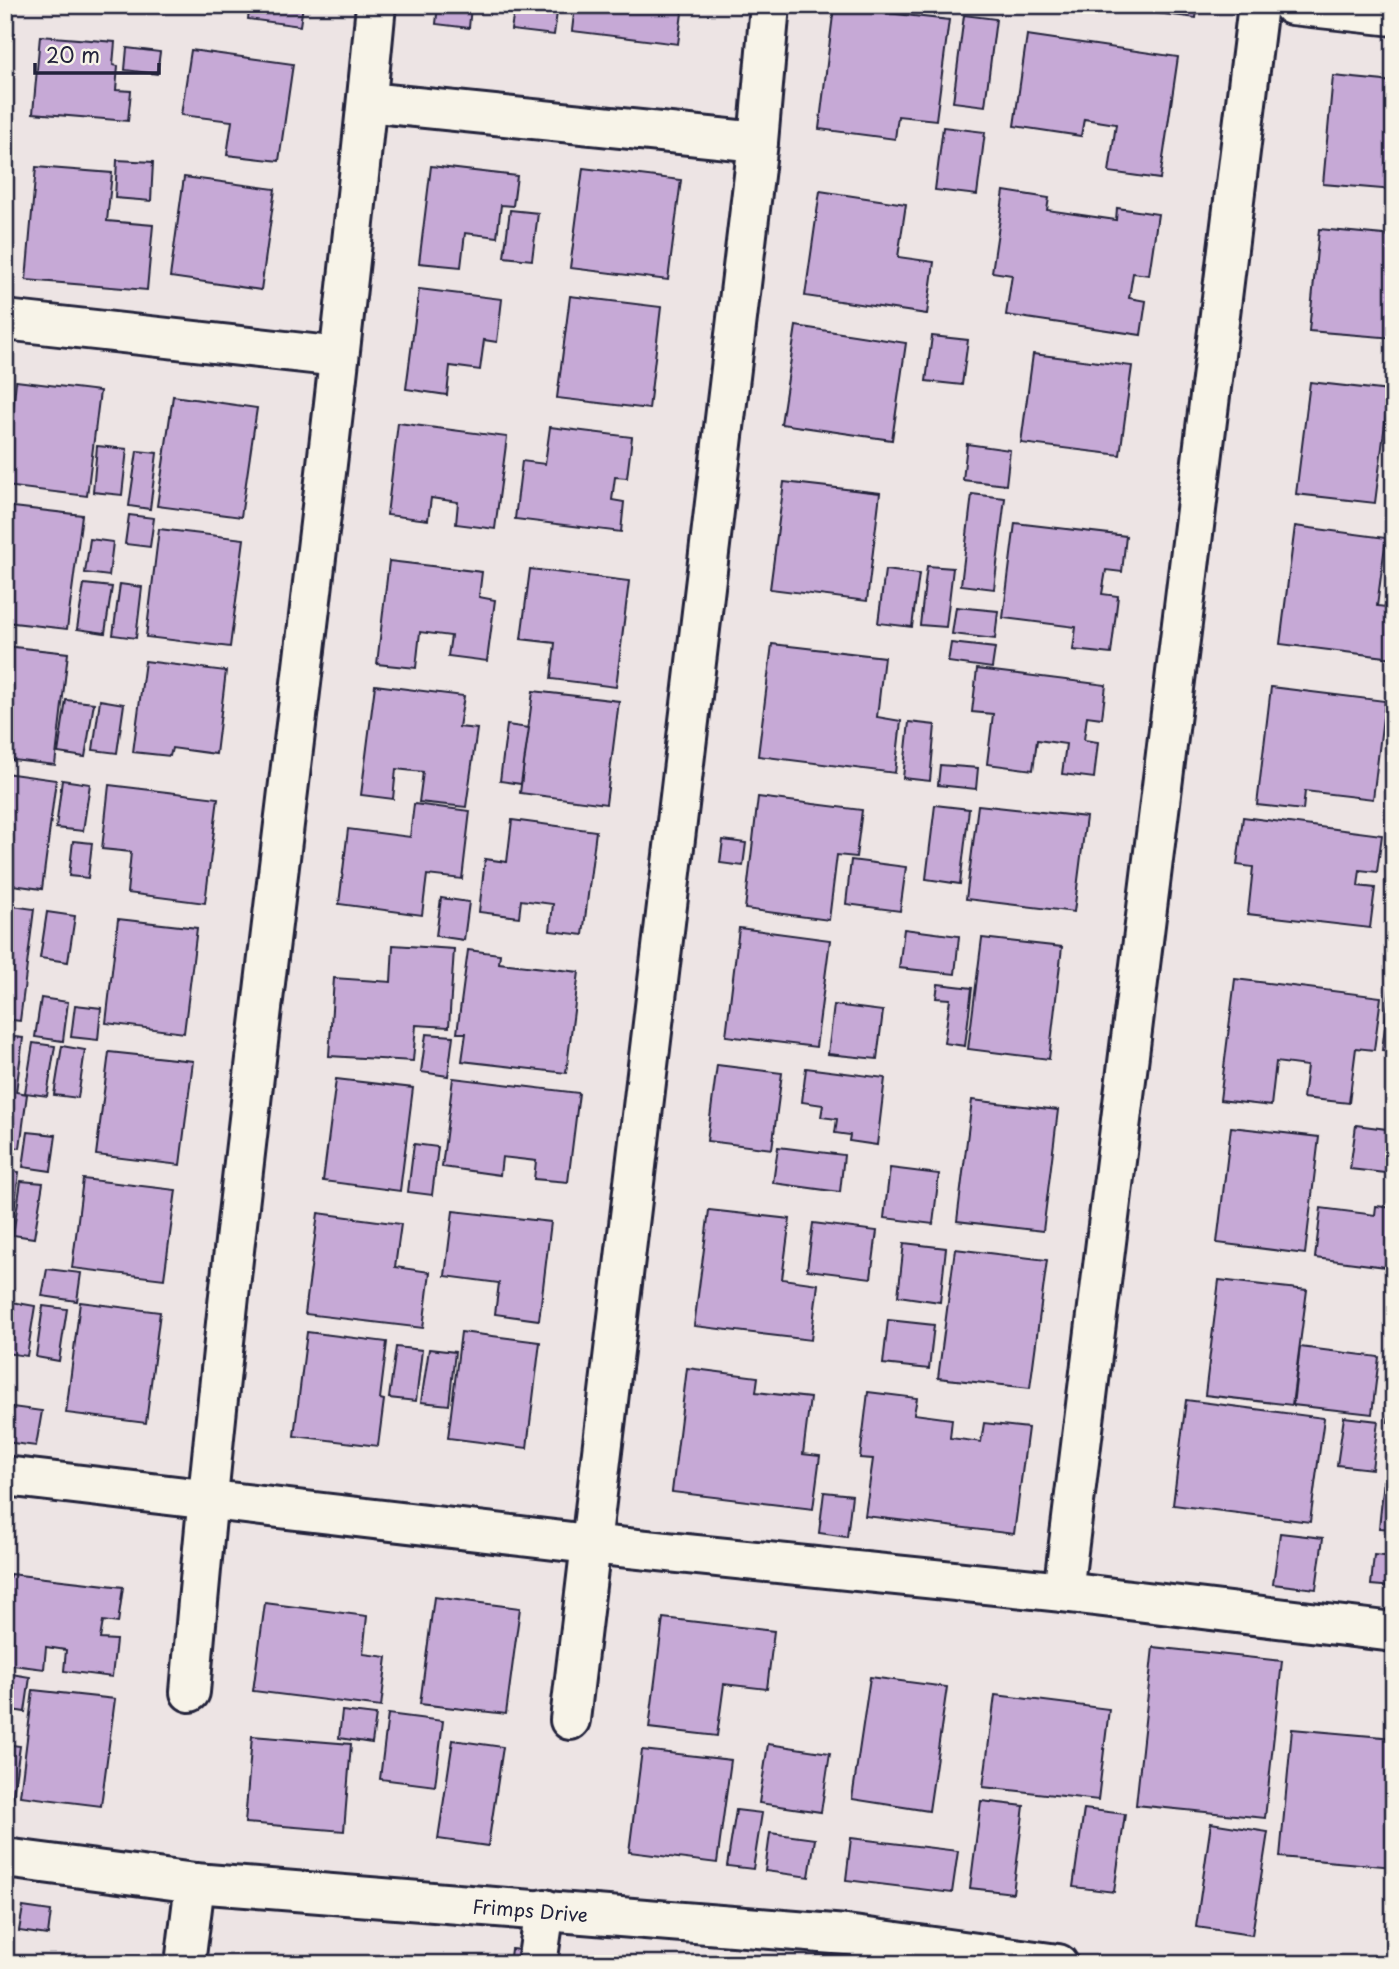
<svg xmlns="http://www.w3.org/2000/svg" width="1399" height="1969" viewBox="0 0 1399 1969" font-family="'Playpen Sans',sans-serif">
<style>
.building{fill:#c6a9d6;stroke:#22223b;stroke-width:2}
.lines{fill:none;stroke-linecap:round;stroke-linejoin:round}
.minor-casing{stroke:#22223b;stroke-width:44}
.minor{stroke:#f7f3e8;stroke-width:38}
.labels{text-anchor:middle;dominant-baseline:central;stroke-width:5;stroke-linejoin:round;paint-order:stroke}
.street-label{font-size:19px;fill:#22223b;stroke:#f7f3e8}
</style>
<rect width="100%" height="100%" fill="#ede4e4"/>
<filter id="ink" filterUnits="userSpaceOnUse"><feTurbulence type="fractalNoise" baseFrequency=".0143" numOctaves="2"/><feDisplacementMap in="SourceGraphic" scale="14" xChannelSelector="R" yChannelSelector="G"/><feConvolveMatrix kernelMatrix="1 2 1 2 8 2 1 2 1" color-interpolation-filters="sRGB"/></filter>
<g filter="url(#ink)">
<g class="building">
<polygon points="250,5 303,5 300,26 248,19"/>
<polygon points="438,5 558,5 554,35 511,30 514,11 471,6 469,28 436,24"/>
<polygon points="575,5 683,5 678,44 572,31"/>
<polygon points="1125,5 1198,5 1196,18 1125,9"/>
<polygon points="834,7 949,20 936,120 898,116 895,139 819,129"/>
<polygon points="964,15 996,19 985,106 953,102"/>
<polygon points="1027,35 1178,57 1160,179 1109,172 1116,124 1084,119 1081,136 1014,126"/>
<polygon points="40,36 115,42 113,65 118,66 116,90 131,91 128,121 33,113"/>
<polygon points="127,48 160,52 157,74 125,70"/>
<polygon points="191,50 293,64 279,161 227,155 232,121 181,115"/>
<polygon points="1333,76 1394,82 1394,190 1323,184"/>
<polygon points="943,127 985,132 977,195 935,190"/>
<polygon points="117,160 153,162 151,201 115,198"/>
<polygon points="431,166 517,176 513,206 501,205 497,237 465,233 461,267 419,263"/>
<polygon points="36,167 112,173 107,221 153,225 147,290 26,280"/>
<polygon points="583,168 681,180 668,280 570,268"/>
<polygon points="184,177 275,189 261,290 170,277"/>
<polygon points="820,191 906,204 898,257 934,262 927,314 805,296"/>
<polygon points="1004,191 1049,198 1047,210 1116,220 1117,208 1158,214 1149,275 1133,273 1129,298 1146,301 1141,335 1006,315 1012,275 992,272"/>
<polygon points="510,210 538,213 532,260 504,257"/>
<polygon points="1319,229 1394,236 1394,338 1309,331"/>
<polygon points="419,289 502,299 497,342 484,340 480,370 450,366 447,395 406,389"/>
<polygon points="570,296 661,307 649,409 557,398"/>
<polygon points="796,326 906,343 892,440 781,424"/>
<polygon points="932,336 968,340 962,385 926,381"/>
<polygon points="1033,354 1132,366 1120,455 1021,443"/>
<polygon points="16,381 100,391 87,496 5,486"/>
<polygon points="1310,382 1389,391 1375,503 1296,494"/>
<polygon points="173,396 257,408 241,517 157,506"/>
<polygon points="398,423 507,437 495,529 456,524 458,502 431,498 428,520 387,515"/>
<polygon points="550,427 632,437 627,478 615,477 612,500 624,502 621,532 515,519 522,461 545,464"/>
<polygon points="967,444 1010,450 1006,485 963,480"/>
<polygon points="97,446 127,449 122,495 93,492"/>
<polygon points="137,451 157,453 150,509 129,506"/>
<polygon points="784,482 880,493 867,601 770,589"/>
<polygon points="972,494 1005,498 994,589 961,585"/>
<polygon points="5,506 82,515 67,629 5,622"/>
<polygon points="129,515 154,518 150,547 125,544"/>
<polygon points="1015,523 1126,536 1122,572 1106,570 1102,594 1118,596 1111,654 1073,650 1076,627 1003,618"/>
<polygon points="1295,526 1386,538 1377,606 1394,608 1394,658 1280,644"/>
<polygon points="159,529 244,539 230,647 146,637"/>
<polygon points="90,539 113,542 109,576 85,573"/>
<polygon points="389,561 482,572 479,597 495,600 487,661 448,656 451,636 420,632 416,668 377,664"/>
<polygon points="927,566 953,568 946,627 920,625"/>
<polygon points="530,569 629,581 616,687 551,679 555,643 521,639"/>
<polygon points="885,570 919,574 912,627 878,623"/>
<polygon points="84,584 112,587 105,633 77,629"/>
<polygon points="120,584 142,587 136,638 113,635"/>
<polygon points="956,607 998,611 995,639 952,634"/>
<polygon points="951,643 995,648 992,668 948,662"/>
<polygon points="772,644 884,657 877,717 901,721 895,773 758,756"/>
<polygon points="5,646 68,653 55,765 5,759"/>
<polygon points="145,661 226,671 216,754 172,748 170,756 133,752"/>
<polygon points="977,669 1106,685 1102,718 1087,716 1084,740 1098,742 1094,778 1062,774 1066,744 1037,740 1033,770 987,764 993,714 972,712"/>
<polygon points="375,685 464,696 459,727 477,729 466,807 419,802 423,772 396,769 393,799 361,795"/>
<polygon points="1271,687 1385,701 1373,799 1305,791 1303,810 1257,805"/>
<polygon points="533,691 619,701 606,804 520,793"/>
<polygon points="66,700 94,703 85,757 58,753"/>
<polygon points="100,700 124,704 117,753 93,750"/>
<polygon points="909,722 935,725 930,781 903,778"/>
<polygon points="507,725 529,728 521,784 500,781"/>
<polygon points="940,765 978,768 976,789 938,785"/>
<polygon points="5,773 56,780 42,889 5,884"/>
<polygon points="62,780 90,784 83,831 56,828"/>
<polygon points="109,785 218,798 205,903 127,893 131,852 102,849"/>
<polygon points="758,797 862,810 856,857 837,855 829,920 745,909"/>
<polygon points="414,804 470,811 462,879 427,875 422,915 339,904 348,829 410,837"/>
<polygon points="935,805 969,809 960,884 926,879"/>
<polygon points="978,805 1086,817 1074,912 966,899"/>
<polygon points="1243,817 1382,835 1377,872 1360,870 1358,886 1375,888 1370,928 1248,914 1253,867 1237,865"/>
<polygon points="512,820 596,831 583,935 550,931 553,904 521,900 519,917 479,912 485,859 507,862"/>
<polygon points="723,840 746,843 743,866 720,863"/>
<polygon points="73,841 92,843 88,878 69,876"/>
<polygon points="851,860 906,867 900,911 846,904"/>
<polygon points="441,898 469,902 464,940 436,936"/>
<polygon points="5,905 34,909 20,1021 5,1019"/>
<polygon points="47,912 75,916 68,962 40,958"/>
<polygon points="118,919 197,928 184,1033 106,1023"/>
<polygon points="739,928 830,940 816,1047 726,1036"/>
<polygon points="904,929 959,936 955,974 899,968"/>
<polygon points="982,938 1062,947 1049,1059 968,1049"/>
<polygon points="1391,938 1394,938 1394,965 1387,964"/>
<polygon points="393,945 454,949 449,1027 416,1025 413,1061 329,1056 334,978 391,982"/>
<polygon points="468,950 500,954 499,963 579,972 566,1073 462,1061 466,1033 457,1033"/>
<polygon points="1235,979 1381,997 1374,1050 1356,1048 1349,1103 1303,1098 1307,1066 1276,1062 1271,1106 1220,1100"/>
<polygon points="1391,979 1394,980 1394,1051 1382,1050"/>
<polygon points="938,984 972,988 965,1046 944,1043 950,999 936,998"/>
<polygon points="41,998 68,1002 63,1041 35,1037"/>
<polygon points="75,1005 101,1008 98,1040 71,1037"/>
<polygon points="834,1005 883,1011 877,1059 828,1054"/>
<polygon points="426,1034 453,1036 448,1076 421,1072"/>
<polygon points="5,1036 23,1038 16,1092 27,1094 20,1148 5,1146"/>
<polygon points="33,1043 55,1046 47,1096 25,1093"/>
<polygon points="62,1046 85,1050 78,1098 54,1095"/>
<polygon points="109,1052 193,1061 180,1165 96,1155"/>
<polygon points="717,1065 782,1073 772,1149 707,1141"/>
<polygon points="806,1068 885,1078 877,1145 849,1141 850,1135 835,1133 837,1119 821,1117 823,1105 802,1102"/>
<polygon points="453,1078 579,1093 568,1182 534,1179 536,1161 502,1157 500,1175 442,1167"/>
<polygon points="336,1079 413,1088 400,1191 323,1181"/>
<polygon points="972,1100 1058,1110 1043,1231 957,1221"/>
<polygon points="1356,1125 1394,1130 1394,1174 1350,1169"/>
<polygon points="1231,1127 1319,1137 1305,1254 1217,1243"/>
<polygon points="28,1132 56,1135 51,1171 23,1167"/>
<polygon points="414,1144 438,1147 432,1195 408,1192"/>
<polygon points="778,1147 844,1155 840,1192 773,1183"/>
<polygon points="890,1168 939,1174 933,1224 884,1218"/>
<polygon points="5,1170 19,1172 6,1275 5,1275"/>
<polygon points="83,1179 176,1190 164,1279 72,1268"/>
<polygon points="21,1181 43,1183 34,1238 13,1235"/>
<polygon points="1376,1206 1394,1208 1394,1268 1315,1258 1321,1208 1375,1215"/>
<polygon points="709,1210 790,1219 782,1279 818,1284 811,1340 694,1326"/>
<polygon points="453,1211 551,1222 539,1320 495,1314 499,1283 445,1276"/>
<polygon points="318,1213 401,1224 395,1267 430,1272 423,1328 305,1314"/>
<polygon points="813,1223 877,1231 871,1278 807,1270"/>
<polygon points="904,1243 946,1248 940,1302 898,1296"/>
<polygon points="955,1249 1047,1260 1030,1388 938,1378"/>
<polygon points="47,1269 81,1273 77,1301 42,1296"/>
<polygon points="1219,1280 1307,1290 1292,1405 1205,1395"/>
<polygon points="12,1302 35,1306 27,1356 5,1353"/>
<polygon points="80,1302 160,1312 146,1423 66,1413"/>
<polygon points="43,1306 67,1309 59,1361 36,1357"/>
<polygon points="888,1320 934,1325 929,1369 883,1364"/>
<polygon points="307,1332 387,1342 380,1399 384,1400 378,1446 294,1436"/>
<polygon points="461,1332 540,1342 527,1448 448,1438"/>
<polygon points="396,1347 422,1350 416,1401 389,1398"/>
<polygon points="1300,1347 1379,1357 1372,1414 1293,1405"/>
<polygon points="429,1349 455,1352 449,1405 421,1402"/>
<polygon points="1394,1366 1394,1422 1388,1422"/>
<polygon points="687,1368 758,1377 756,1392 810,1398 803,1454 820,1456 813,1509 672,1492"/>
<polygon points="868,1392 917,1398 914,1414 952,1419 950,1438 981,1442 984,1423 1028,1428 1014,1534 865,1516 873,1459 860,1458"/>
<polygon points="1186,1400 1324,1418 1310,1522 1173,1505"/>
<polygon points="5,1406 42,1411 36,1446 5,1442"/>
<polygon points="1344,1417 1378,1421 1372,1469 1337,1465"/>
<polygon points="1389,1432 1394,1433 1394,1529 1379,1528"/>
<polygon points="824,1492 852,1495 847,1537 819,1533"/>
<polygon points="1280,1533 1323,1538 1316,1589 1273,1584"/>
<polygon points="1374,1555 1394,1557 1394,1587 1371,1585"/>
<polygon points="10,1574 123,1587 118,1623 103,1621 100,1639 116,1640 112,1677 64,1671 66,1650 46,1647 44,1669 5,1664 5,1611"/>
<polygon points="434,1597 520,1608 506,1714 420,1704"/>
<polygon points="265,1603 367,1616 363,1654 387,1657 381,1707 253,1691"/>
<polygon points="663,1618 774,1631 767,1689 724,1684 717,1736 649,1728"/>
<polygon points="1153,1647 1282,1661 1265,1818 1136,1805"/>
<polygon points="5,1673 30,1677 25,1712 5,1709"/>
<polygon points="870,1677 947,1687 929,1811 852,1799"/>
<polygon points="33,1690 115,1699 101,1806 20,1796"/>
<polygon points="995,1695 1109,1709 1098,1800 983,1787"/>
<polygon points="342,1711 376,1715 372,1743 339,1738"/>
<polygon points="388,1714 443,1721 435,1786 380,1779"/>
<polygon points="1292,1729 1394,1738 1394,1867 1280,1857"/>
<polygon points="252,1736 351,1744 344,1831 245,1823"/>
<polygon points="453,1740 503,1747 488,1846 438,1839"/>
<polygon points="5,1744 20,1746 12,1802 5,1801"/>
<polygon points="768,1744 830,1753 821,1812 759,1803"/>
<polygon points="642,1750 731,1760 717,1863 629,1852"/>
<polygon points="981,1801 1024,1806 1013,1893 970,1888"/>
<polygon points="1084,1809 1125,1814 1114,1892 1073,1887"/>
<polygon points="736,1810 762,1813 753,1869 727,1866"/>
<polygon points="1211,1823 1268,1832 1252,1935 1196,1927"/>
<polygon points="770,1833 815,1839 809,1877 765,1871"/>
<polygon points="851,1838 958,1851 952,1893 846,1880"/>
<polygon points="23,1907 51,1911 48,1935 19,1931"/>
<polygon points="511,1949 529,1951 527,1964 509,1964"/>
</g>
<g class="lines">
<defs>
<g id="minor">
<polyline points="1292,5 1394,16"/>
<polyline points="367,102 758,142"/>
<polyline points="5,320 339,357"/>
<polyline points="5,1476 589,1544 1063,1592 1394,1632"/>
<polyline points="1063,1592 1258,5"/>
<path d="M190 1692C238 1128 323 568 376 5"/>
<polyline points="570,1720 758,142 770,5"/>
<path id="s1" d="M5 1858 195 1883 846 1935 1058 1964"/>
<polyline points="185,1964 195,1883"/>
<polyline points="537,1964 545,1909"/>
</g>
</defs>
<use href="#minor" class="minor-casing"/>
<use href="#minor" class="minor"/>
</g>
</g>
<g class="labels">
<g class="street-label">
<text stroke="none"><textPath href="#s1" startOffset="528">Frimps Drive</textPath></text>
</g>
</g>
<rect width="1399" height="1969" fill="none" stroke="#f7f3e8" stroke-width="28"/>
<rect x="14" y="14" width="1371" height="1941" fill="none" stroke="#22223b" stroke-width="2.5" filter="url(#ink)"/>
<path d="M35 63v10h124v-10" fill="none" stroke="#22223b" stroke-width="3.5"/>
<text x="46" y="63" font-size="21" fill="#22223b" stroke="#f7f3e8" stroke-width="5" paint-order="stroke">20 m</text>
</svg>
